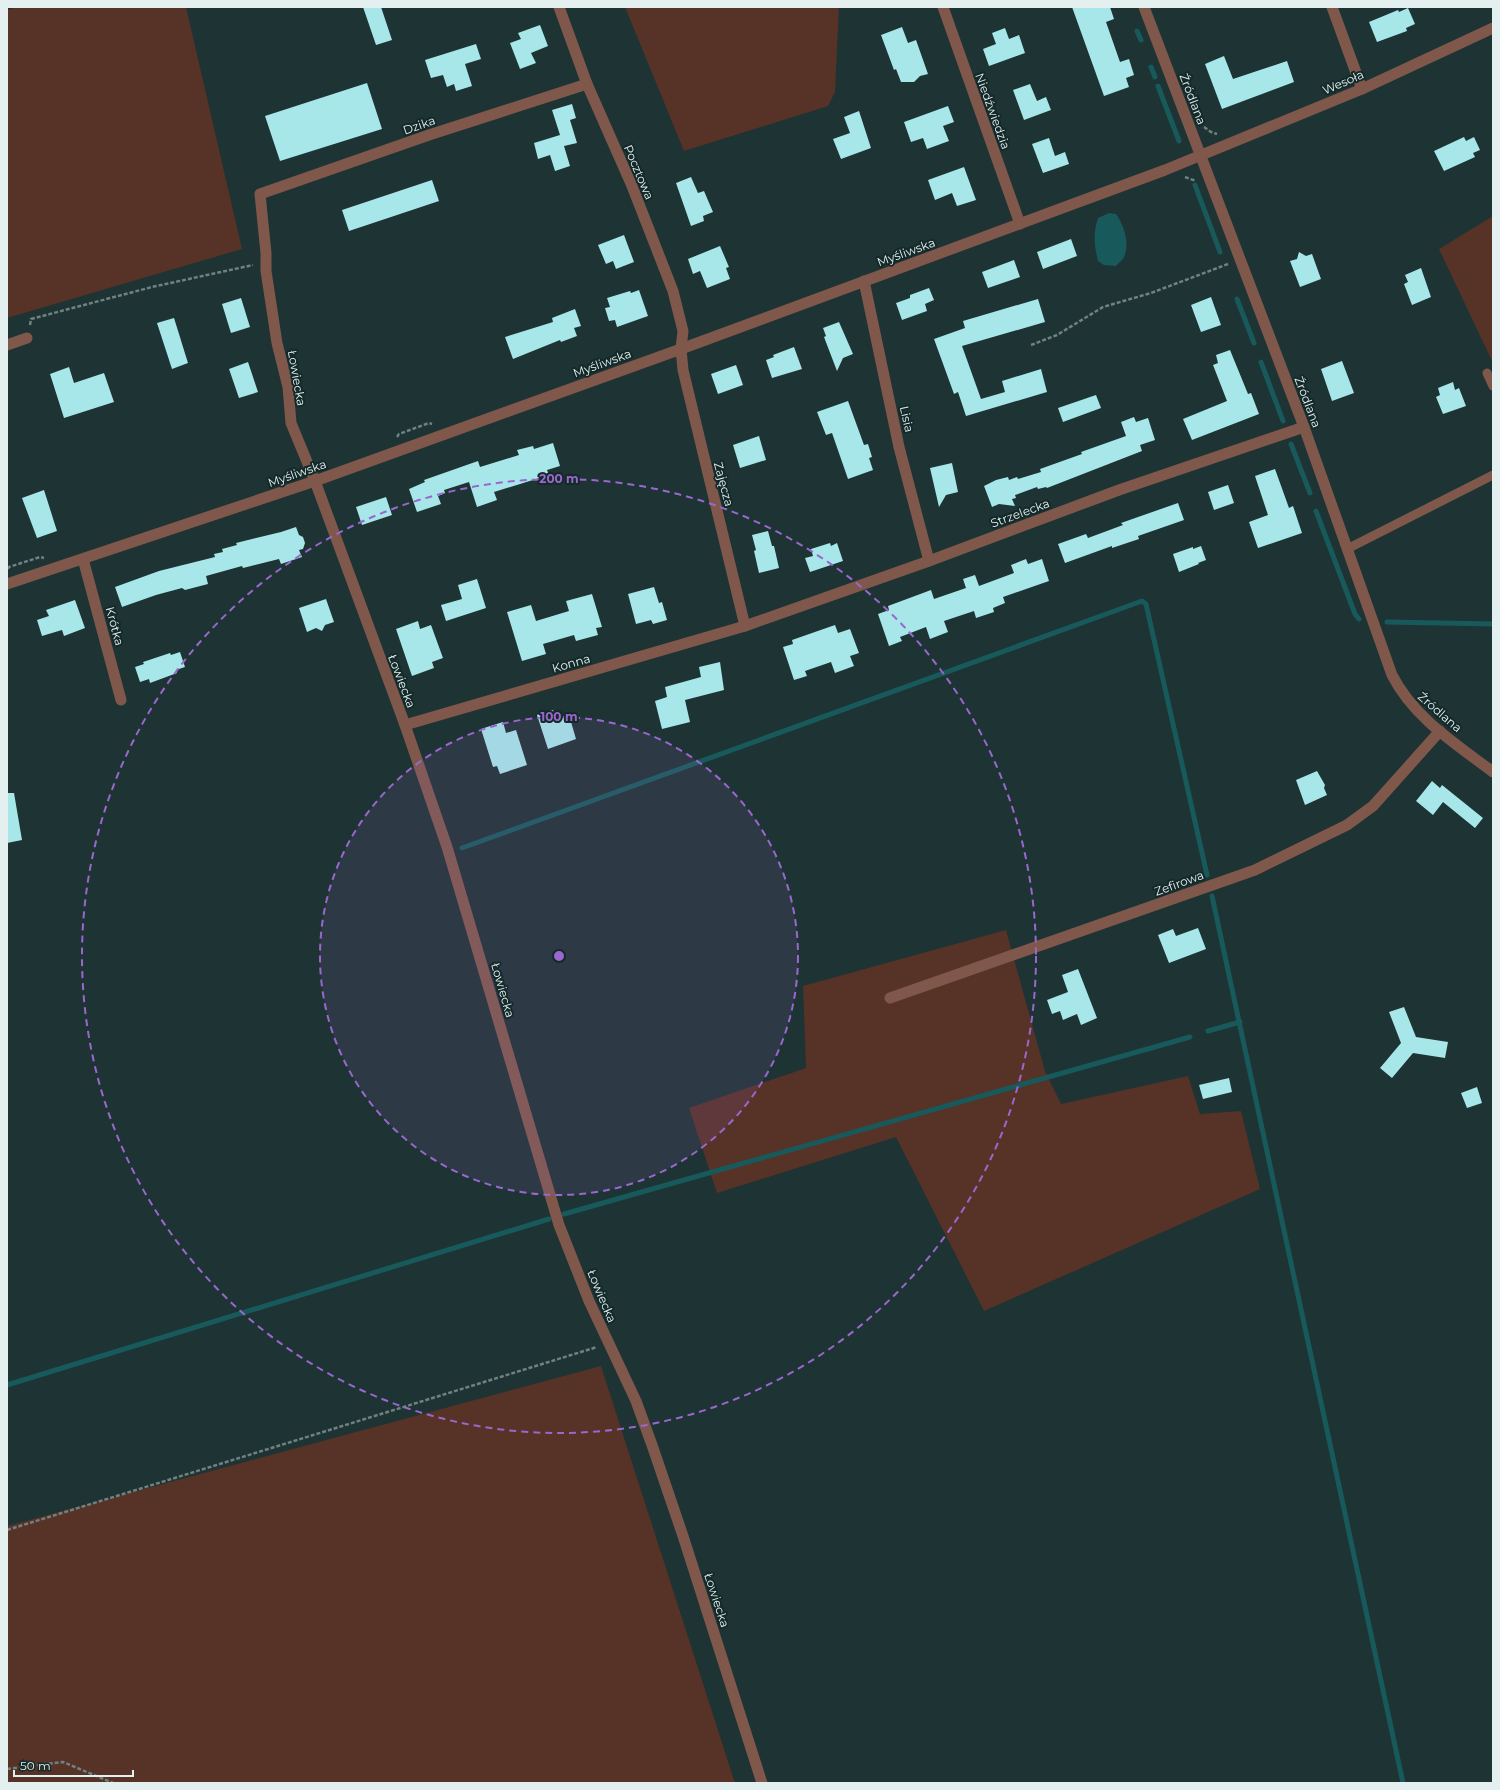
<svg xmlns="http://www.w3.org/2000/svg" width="1500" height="1790" viewBox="0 0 1500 1790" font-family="Montserrat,sans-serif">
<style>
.green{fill:#563227}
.water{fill:#185a5c}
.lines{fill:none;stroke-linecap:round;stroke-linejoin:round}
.stream{stroke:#185a5c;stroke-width:5}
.building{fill:#a7e7e9}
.path{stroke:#708181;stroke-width:2.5;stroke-dasharray:4 2;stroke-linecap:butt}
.service{stroke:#7f584b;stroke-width:9}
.minor{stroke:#7f584b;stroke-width:11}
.ring{fill:none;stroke:#9a67ce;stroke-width:2;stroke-dasharray:7 5}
.labels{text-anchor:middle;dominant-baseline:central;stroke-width:4;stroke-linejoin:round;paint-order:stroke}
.street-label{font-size:12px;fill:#e4f0f0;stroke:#142929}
.centre{fill:#9a67ce;stroke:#142929;stroke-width:2}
.ring-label{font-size:12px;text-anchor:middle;font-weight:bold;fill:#9a67ce;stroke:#142929;stroke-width:4;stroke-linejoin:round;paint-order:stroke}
</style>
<rect width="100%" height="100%" fill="#1e3333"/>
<g class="green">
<polygon points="17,7 186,7 242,249 7,318 7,10"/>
<polygon points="625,7 839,7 835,92 828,106 684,151"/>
<polygon points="1493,216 1493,363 1439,249"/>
<polygon points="1006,930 1045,1071 1061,1104 1188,1076 1200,1114 1241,1111 1260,1189 984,1311 896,1137 717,1193 689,1108 806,1068 803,986"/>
<polygon points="601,1366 735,1783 7,1783 7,1526"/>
</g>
<path class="water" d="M1109 213 1116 214C1124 225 1130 243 1124 257 1123 260 1118 263 1116 266L1104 265 1098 261C1094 245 1093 233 1098 218Z"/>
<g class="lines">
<g class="stream">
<polyline points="1137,31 1141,40"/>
<polyline points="1151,67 1155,77"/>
<polyline points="1158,86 1179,141"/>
<polyline points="1195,185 1220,252"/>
<polyline points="1237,299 1254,343"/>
<polyline points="1261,362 1283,421"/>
<polyline points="1291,444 1310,493"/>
<polyline points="1316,511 1355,614 1359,619"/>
<polyline points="1387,622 1493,624"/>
<polyline points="462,848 1142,601 1146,604 1207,875"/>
<polyline points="1212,896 1403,1783"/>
<polyline points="1208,1031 1240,1022"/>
<polyline points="564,1214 1190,1037"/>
<polyline points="7,1385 549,1219"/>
</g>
</g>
<g class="building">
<polygon points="363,7 381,7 392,40 376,45"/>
<polygon points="1072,7 1110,7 1114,19 1106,22 1120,62 1129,59 1134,75 1126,78 1129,87 1104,96"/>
<polygon points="1408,8 1415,24 1406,28 1407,31 1377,42 1369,22 1398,10 1399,12"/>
<polygon points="540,25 548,46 531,53 536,63 520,69 510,43 521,39 518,33"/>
<polygon points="902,27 908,43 916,40 928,74 920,76 914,82 901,82 896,69 894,70 881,35"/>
<polygon points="1005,28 1009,39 1019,35 1025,53 989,66 983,49 996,44 992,33"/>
<polygon points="476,44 481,59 465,64 472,86 456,91 454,84 447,87 443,75 431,78 425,60"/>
<polygon points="1224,56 1233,79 1287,61 1294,82 1222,109 1205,64"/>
<polygon points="367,83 382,129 280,161 265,116"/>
<polygon points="1030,84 1037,101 1046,97 1051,110 1024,120 1013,90"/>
<polygon points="572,104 576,118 570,120 577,143 564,146 570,166 555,171 550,155 538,159 534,143 560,135 552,110"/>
<polygon points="948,106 954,122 943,126 949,141 927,149 923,138 911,142 904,122"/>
<polygon points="859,111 871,148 841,159 833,139 850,133 844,117"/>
<polygon points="1464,137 1466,141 1474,137 1480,150 1473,153 1475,157 1444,171 1434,151"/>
<polygon points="1049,138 1055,156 1065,152 1069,164 1043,173 1032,144"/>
<polygon points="964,167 976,200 957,206 952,193 935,200 928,180"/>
<polygon points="691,177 698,193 704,191 713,212 703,216 704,221 691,226 676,183"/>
<polygon points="432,180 439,201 349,231 342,210"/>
<polygon points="624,235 634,262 616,269 613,261 606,264 598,245"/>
<polygon points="1071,239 1077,256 1043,269 1037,252"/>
<polygon points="720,246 729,267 726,268 730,279 707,288 700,271 693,274 688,259"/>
<polygon points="1299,252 1306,256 1312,254 1321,279 1300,287 1290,261 1297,259"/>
<polygon points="1014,260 1020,277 988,288 982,272"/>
<polygon points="1421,268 1431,297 1412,305 1404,284 1408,282 1405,275"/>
<polygon points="929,288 934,300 925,304 927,311 902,320 896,303 910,298 910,295"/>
<polygon points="639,290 648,316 617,327 615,320 609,321 605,308 610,307 607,298 630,291 631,293"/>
<polygon points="1211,297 1221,325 1201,332 1191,305"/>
<polygon points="241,298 250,327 231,333 222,304"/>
<polygon points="1038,299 1045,322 962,346 981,399 1005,392 1002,381 1041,369 1047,392 966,416 958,392 954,394 934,339 965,328 963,321"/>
<polygon points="575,309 581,326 574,328 577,336 561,342 560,340 513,359 505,337 553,322 552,318"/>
<polygon points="174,318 188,363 172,369 157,323"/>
<polygon points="839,322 853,354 843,358 837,371 824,337 826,336 823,328"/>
<polygon points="794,347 802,369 772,378 766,360 774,357 773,355"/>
<polygon points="1230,350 1248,394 1251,393 1259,414 1192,440 1183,419 1227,401 1213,365 1218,363 1216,355"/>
<polygon points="1342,361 1354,393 1332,401 1321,369"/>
<polygon points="248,362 258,392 239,398 229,369"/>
<polygon points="736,365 743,385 718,394 711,374"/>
<polygon points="69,367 74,383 104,373 114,402 64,418 50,374"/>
<polygon points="1453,382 1455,390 1459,388 1466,406 1443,414 1436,397 1440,395 1438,388"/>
<polygon points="1096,395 1101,408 1063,422 1058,408"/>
<polygon points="848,401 864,445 868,444 872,457 869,458 873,470 848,479 832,433 826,435 817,412"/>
<polygon points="1134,417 1136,422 1148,418 1155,440 1140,445 1142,451 1047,488 1046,487 1038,489 1037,487 1015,495 1016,498 1012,499 1015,506 999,504 992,507 984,486 996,480 1008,477 1009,480 1017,477 1018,479 1041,472 1040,469 1082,454 1081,452 1126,436 1121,422"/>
<polygon points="759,436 766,460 740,468 733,445"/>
<polygon points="553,443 560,466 547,470 549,475 494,492 497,500 477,507 469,482 444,490 445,493 438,496 441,504 417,512 409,489 425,482 424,480 478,461 480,467 519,455 517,450 533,446 534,449"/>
<polygon points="952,463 958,492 946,495 939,507 930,468"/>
<polygon points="1275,469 1289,508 1293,506 1302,533 1258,548 1249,522 1268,515 1255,476"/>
<polygon points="1228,485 1234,503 1214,510 1208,492"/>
<polygon points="44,490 57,531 37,538 22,498"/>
<polygon points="386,497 392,515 362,525 356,507"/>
<polygon points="1178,503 1184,520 1138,536 1139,539 1112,548 1112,546 1065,563 1058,544 1086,534 1088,538 1123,525 1121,523"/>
<polygon points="296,527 299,535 303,537 305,543 303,549 299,550 302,557 281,564 279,559 243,568 242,566 206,576 208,584 185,590 182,588 156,595 122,607 115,587 159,571 215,557 214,554 223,552 222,549 237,545 236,543 281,532"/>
<polygon points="768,531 772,546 774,546 779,568 759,573 754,551 756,550 752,535"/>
<polygon points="830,543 831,546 837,543 843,561 810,572 805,558 813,556 811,549"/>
<polygon points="1201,546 1206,560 1198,563 1199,564 1179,572 1173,554 1193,547 1193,549"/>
<polygon points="1026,559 1028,564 1042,559 1049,581 1003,597 1005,603 993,608 994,612 976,618 974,611 944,621 948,632 930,639 926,627 900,637 902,641 889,646 878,614 889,610 888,606 931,590 934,599 966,588 963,579 975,575 979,586 1014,573 1011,565"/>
<polygon points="477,579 486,608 446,621 441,605 462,599 458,585"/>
<polygon points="654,587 659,603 662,602 667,620 653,624 651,620 636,624 628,594"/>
<polygon points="592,594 602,627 596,628 598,635 576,641 574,635 543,644 546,654 522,661 507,612 531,605 536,621 569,611 566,601"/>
<polygon points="326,599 334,622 325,625 322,631 316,628 307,632 299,608"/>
<polygon points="75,600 85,628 64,636 62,630 42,636 37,620 49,616 46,610"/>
<polygon points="418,621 420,629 431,625 443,658 432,662 434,668 412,676 396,629"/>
<polygon points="835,625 838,633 850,629 859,653 850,656 854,666 835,673 831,662 805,671 807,676 794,680 783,647 793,644 792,640"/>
<polygon points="180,652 185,667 176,670 177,673 150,683 149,679 140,682 135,667 144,664 143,662 170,653 171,655"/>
<polygon points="720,662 724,690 685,700 690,722 662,729 655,701 667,697 665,687 701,677 699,667"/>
<polygon points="553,710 556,719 569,715 576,739 548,749 537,715"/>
<polygon points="503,722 506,733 516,730 527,765 500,774 497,766 493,767 481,729"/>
<polygon points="1317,771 1325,785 1324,788 1327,795 1305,805 1296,780"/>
<polygon points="1432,781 1440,788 1442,785 1483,818 1475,828 1443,802 1433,815 1416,801"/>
<polygon points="7,793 14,793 22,840 7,843"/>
<polygon points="1198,928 1206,949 1169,963 1158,935 1173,929 1176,936"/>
<polygon points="1078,969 1097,1018 1081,1025 1077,1014 1063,1020 1060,1011 1052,1014 1047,1000 1068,992 1062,975"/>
<polygon points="1404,1007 1416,1037 1448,1042 1445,1058 1413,1053 1392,1078 1380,1068 1401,1043 1389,1012"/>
<polygon points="1229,1078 1232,1092 1203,1099 1199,1085"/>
<polygon points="1477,1087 1482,1103 1467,1108 1461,1093"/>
</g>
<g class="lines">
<g class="path">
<polyline points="1204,127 1211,132 1217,134"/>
<polyline points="1185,177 1196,181"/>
<polyline points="30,325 31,319 152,287 253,265"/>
<polyline points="1031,345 1057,335 1103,307 1151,293 1228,264"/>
<polyline points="397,437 399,434 429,423 432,424"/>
<polyline points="8,569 9,567 40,557 44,558"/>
<polyline points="7,1530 597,1347"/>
<polyline points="7,1769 63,1762 113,1783"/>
</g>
<g class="service">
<polyline points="1487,373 1493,386"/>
<polyline points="1347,549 1493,475"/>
</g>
<g class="minor">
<polyline points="559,7 587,84 632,186 673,291 683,331 681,349 683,370 745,626"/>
<polyline points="943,7 1020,224"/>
<path d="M1144 7 1304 427 1392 675C1414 718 1456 744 1493 772"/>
<polyline points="1332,7 1362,89"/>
<polyline points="587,84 429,135 260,194 266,253 266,271 277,343 288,387 291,423 315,481 405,725 447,847 559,1225 589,1301 636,1401 652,1445 683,1536 762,1783"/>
<polyline points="864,281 899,447 929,561"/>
<polyline points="7,345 27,338"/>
<polyline points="83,559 121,700"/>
<polyline points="7,584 315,481 681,349 1165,170 1362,89 1493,28"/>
<polyline points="405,725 745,626 929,561 1119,490 1304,427"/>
<polyline points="890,998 1255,870 1347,825 1373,806 1440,731"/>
</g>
</g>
<circle cx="559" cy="956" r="239" fill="#9a67ce" fill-opacity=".12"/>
<g class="ring">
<circle cx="559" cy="956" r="239"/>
<circle cx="559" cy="956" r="477"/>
</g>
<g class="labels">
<g class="street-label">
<text transform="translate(1343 82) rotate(-23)">Wesoła</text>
<text transform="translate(1193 99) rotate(69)">Źródlana</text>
<text transform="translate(993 111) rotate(70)">Niedźwiedzia</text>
<text transform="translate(419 125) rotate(-19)">Dzika</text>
<text transform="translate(639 172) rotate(67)">Pocztowa</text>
<text transform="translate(906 252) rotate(-20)">Myśliwska</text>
<text transform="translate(602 363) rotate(-20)">Myśliwska</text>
<text transform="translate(297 378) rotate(80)">Łowiecka</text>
<text transform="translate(1308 402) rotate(69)">Źródlana</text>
<text transform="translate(907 419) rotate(78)">Lisia</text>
<text transform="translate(297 473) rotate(-19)">Myśliwska</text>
<text transform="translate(724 484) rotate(75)">Zajęcza</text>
<text transform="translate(1020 513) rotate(-20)">Strzelecka</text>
<text transform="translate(115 626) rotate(75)">Krótka</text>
<text transform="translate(571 663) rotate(-16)">Konna</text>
<text transform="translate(402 681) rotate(69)">Łowiecka</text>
<text transform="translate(1440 712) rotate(41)">Źródlana</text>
<text transform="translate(1179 883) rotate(-20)">Zefirowa</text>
<text transform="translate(503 990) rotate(74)">Łowiecka</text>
<text transform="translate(602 1296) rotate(67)">Łowiecka</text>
<text transform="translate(717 1600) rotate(72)">Łowiecka</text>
</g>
</g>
<circle cx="559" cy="956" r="6" class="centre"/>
<g class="ring-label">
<text x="559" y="483">200 m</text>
<text x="559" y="721">100 m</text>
</g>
<rect width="1500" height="1790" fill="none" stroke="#e4f0f0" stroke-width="16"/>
<path d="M14 1770v6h119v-6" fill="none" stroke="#e4f0f0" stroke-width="2"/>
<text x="20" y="1770" font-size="12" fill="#e4f0f0" stroke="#142929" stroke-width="3" paint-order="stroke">50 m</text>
</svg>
